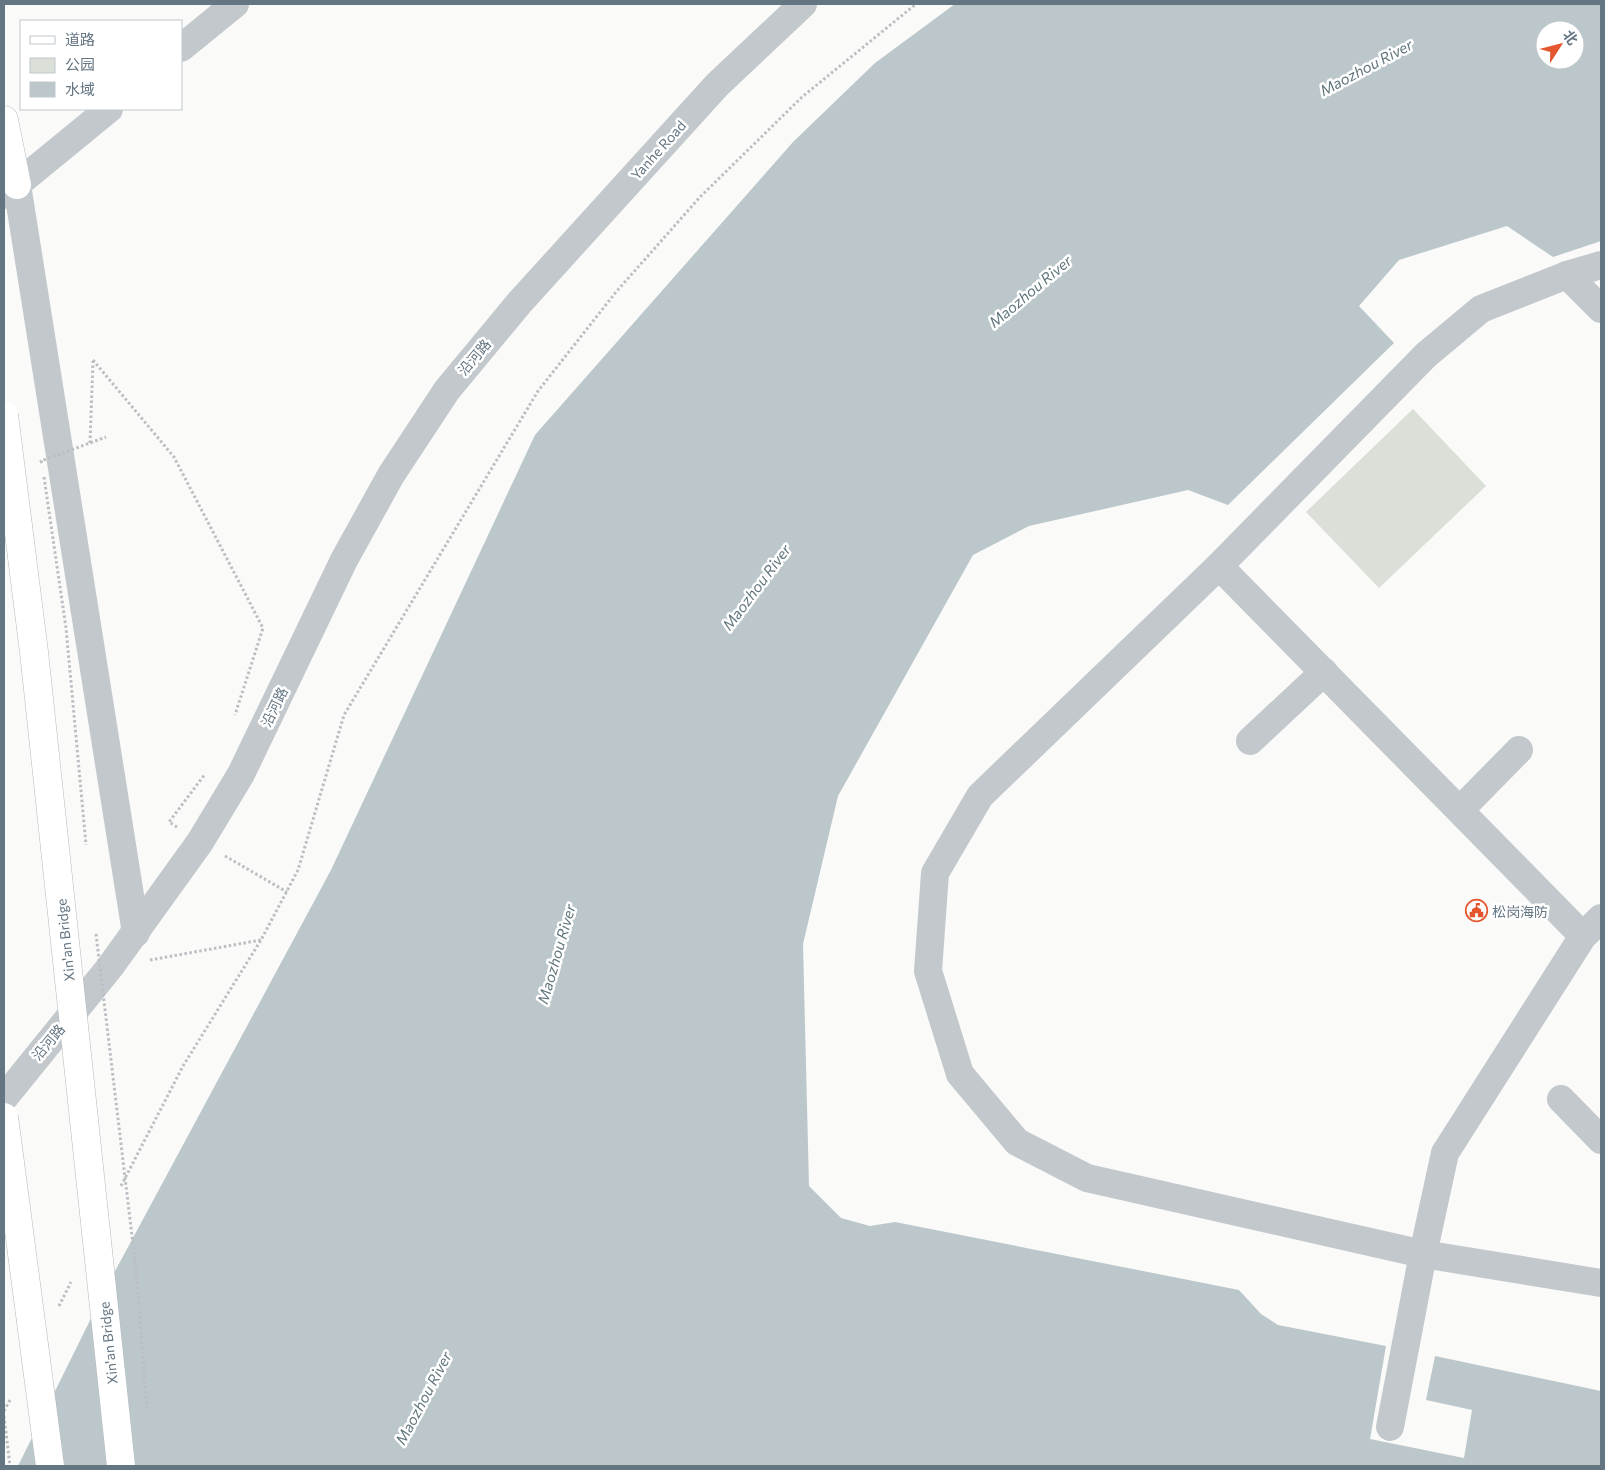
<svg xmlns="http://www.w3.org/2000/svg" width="1605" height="1470" viewBox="0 0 1605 1470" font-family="Commissioner,'Noto Sans SC',sans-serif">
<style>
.green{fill:#dadfd7}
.water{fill:#bbc7cb;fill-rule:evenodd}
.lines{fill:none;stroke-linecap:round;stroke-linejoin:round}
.major-casing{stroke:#b5babe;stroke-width:29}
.path{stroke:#bbbfc2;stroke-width:3;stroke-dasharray:2.5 2.5;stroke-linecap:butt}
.minor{stroke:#c3c8cc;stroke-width:28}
.major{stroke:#fff;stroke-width:28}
.major-bridge-casing{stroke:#b5babe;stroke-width:29;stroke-linecap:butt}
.path-bridge{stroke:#bbbfc2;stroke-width:3;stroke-dasharray:2.5 2.5;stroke-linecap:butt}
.major-bridge{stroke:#fff;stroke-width:28}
.labels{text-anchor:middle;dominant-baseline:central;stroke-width:5;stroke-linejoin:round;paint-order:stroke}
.street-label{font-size:14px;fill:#657683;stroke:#fff}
.poi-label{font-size:14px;fill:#657683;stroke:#fff;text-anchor:start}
.water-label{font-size:15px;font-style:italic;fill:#60757c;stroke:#fff}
</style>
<rect width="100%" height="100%" fill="#fafaf8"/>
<polygon class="green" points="1413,409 1486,486 1379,588 1306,512"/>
<path class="water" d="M955 4H1601V241L1553 257 1507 226 1399 260 1359 306 1394 343 1228 505 1188 490 1029 526 973 555 838 796 803 944 809 1186 841 1218 870 1226 895 1222 1239 1290 1261 1314 1278 1325 1386 1346 1370 1439 1464 1458 1472 1410 1426 1400 1435 1356 1601 1391V1466H18L106 1288 331 870 535 435 793 142 875 63ZM1545 30H1575V60H1545Z"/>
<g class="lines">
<defs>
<polyline id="major" points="4,120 17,185"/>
</defs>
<use href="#major" class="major-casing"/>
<g class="path">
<polyline points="93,360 174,457 263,628 235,715"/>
<polyline points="90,443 93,361"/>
<polyline points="177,827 169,822 205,774"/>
<polyline points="225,856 287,892"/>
<polyline points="150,960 261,940"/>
<polyline points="121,1186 183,1066 261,940 298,870 344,715 538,391 616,292 700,197 802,97 916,4"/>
<polyline points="59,1306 71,1282"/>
<polyline points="4,1411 11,1398"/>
<polyline points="4,1416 10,1466"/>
</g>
<g class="minor">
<polyline points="181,48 235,4"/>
<polyline points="17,185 136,933"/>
<polyline points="4,195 109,109"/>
<polyline points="1567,275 1601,265"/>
<polyline points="1601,309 1567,275 1481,309 1426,355 1219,566 980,796 935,873 928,971 960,1074 1017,1142 1087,1178 1423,1254 1601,1283"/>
<polyline points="1219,566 1583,936 1596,924"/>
<polyline points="1250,741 1324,672"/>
<polyline points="1460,810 1519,750"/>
<polyline points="4,1098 110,967 200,842 241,774 344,560 391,475 447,390 520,302 717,85 803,4"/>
<polyline points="1561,1099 1601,1140"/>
<polyline points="1390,1427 1423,1254 1445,1153 1583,936 1601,918"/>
</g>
<use href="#major" class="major"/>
<defs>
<g id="major-bridge">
<polyline points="4,415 34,652 121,1466"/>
<polyline points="4,1117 50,1466"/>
</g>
</defs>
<use href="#major-bridge" class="major-bridge-casing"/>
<g class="path-bridge">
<polyline points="42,463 41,461 106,437"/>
<polyline points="44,477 66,628 86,845"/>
<polyline points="96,934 137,1278 147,1410"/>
</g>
<use href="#major-bridge" class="major-bridge"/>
</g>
<defs>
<symbol id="civic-ring" viewBox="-11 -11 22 22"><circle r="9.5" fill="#fff" stroke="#e4572e" stroke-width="1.5"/><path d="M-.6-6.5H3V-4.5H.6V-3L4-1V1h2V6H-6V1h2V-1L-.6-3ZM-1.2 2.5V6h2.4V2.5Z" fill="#e4572e"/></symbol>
</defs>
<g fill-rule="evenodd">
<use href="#civic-ring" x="1464" y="898" width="25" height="25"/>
</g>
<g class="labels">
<g class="street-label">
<text transform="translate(658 150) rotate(-48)">Yanhe Road</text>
<text transform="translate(474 357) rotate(-50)">沿河路</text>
<text transform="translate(274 707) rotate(-64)">沿河路</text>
<text transform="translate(65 940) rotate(-96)">Xin'an Bridge</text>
<text transform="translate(48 1042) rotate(-50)">沿河路</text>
<text transform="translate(108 1343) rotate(-96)">Xin'an Bridge</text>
</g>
<g class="poi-label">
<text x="1492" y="911">松岗海防</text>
</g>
<g class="water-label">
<text transform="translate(1366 67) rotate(-28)">Maozhou River</text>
<text transform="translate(1030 291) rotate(-40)">Maozhou River</text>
<text transform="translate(756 587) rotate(-53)">Maozhou River</text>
<text transform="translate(556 954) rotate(-74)">Maozhou River</text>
<text transform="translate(423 1398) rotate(-62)">Maozhou River</text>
</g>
</g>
<rect width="1605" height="1470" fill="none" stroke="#657683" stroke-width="10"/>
<rect x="20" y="20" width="162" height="90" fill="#ffffff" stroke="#c1c8cd"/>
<rect x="30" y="36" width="25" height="8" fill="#ffffff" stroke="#c1c8cd"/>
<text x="65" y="45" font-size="15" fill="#657683">道路</text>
<rect x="30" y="58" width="25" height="15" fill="#dadfd7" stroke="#c1c8cd"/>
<text x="65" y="70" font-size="15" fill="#657683">公园</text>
<rect x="30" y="82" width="25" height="15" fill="#bbc7cb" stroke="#c1c8cd"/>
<text x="65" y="95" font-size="15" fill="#657683">水域</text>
<g transform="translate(1560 45) rotate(54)"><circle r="24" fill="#ffffff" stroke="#c1c8cd"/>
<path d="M0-4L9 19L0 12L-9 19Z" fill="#e4572e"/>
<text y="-8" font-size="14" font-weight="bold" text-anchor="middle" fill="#657683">北</text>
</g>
</svg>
